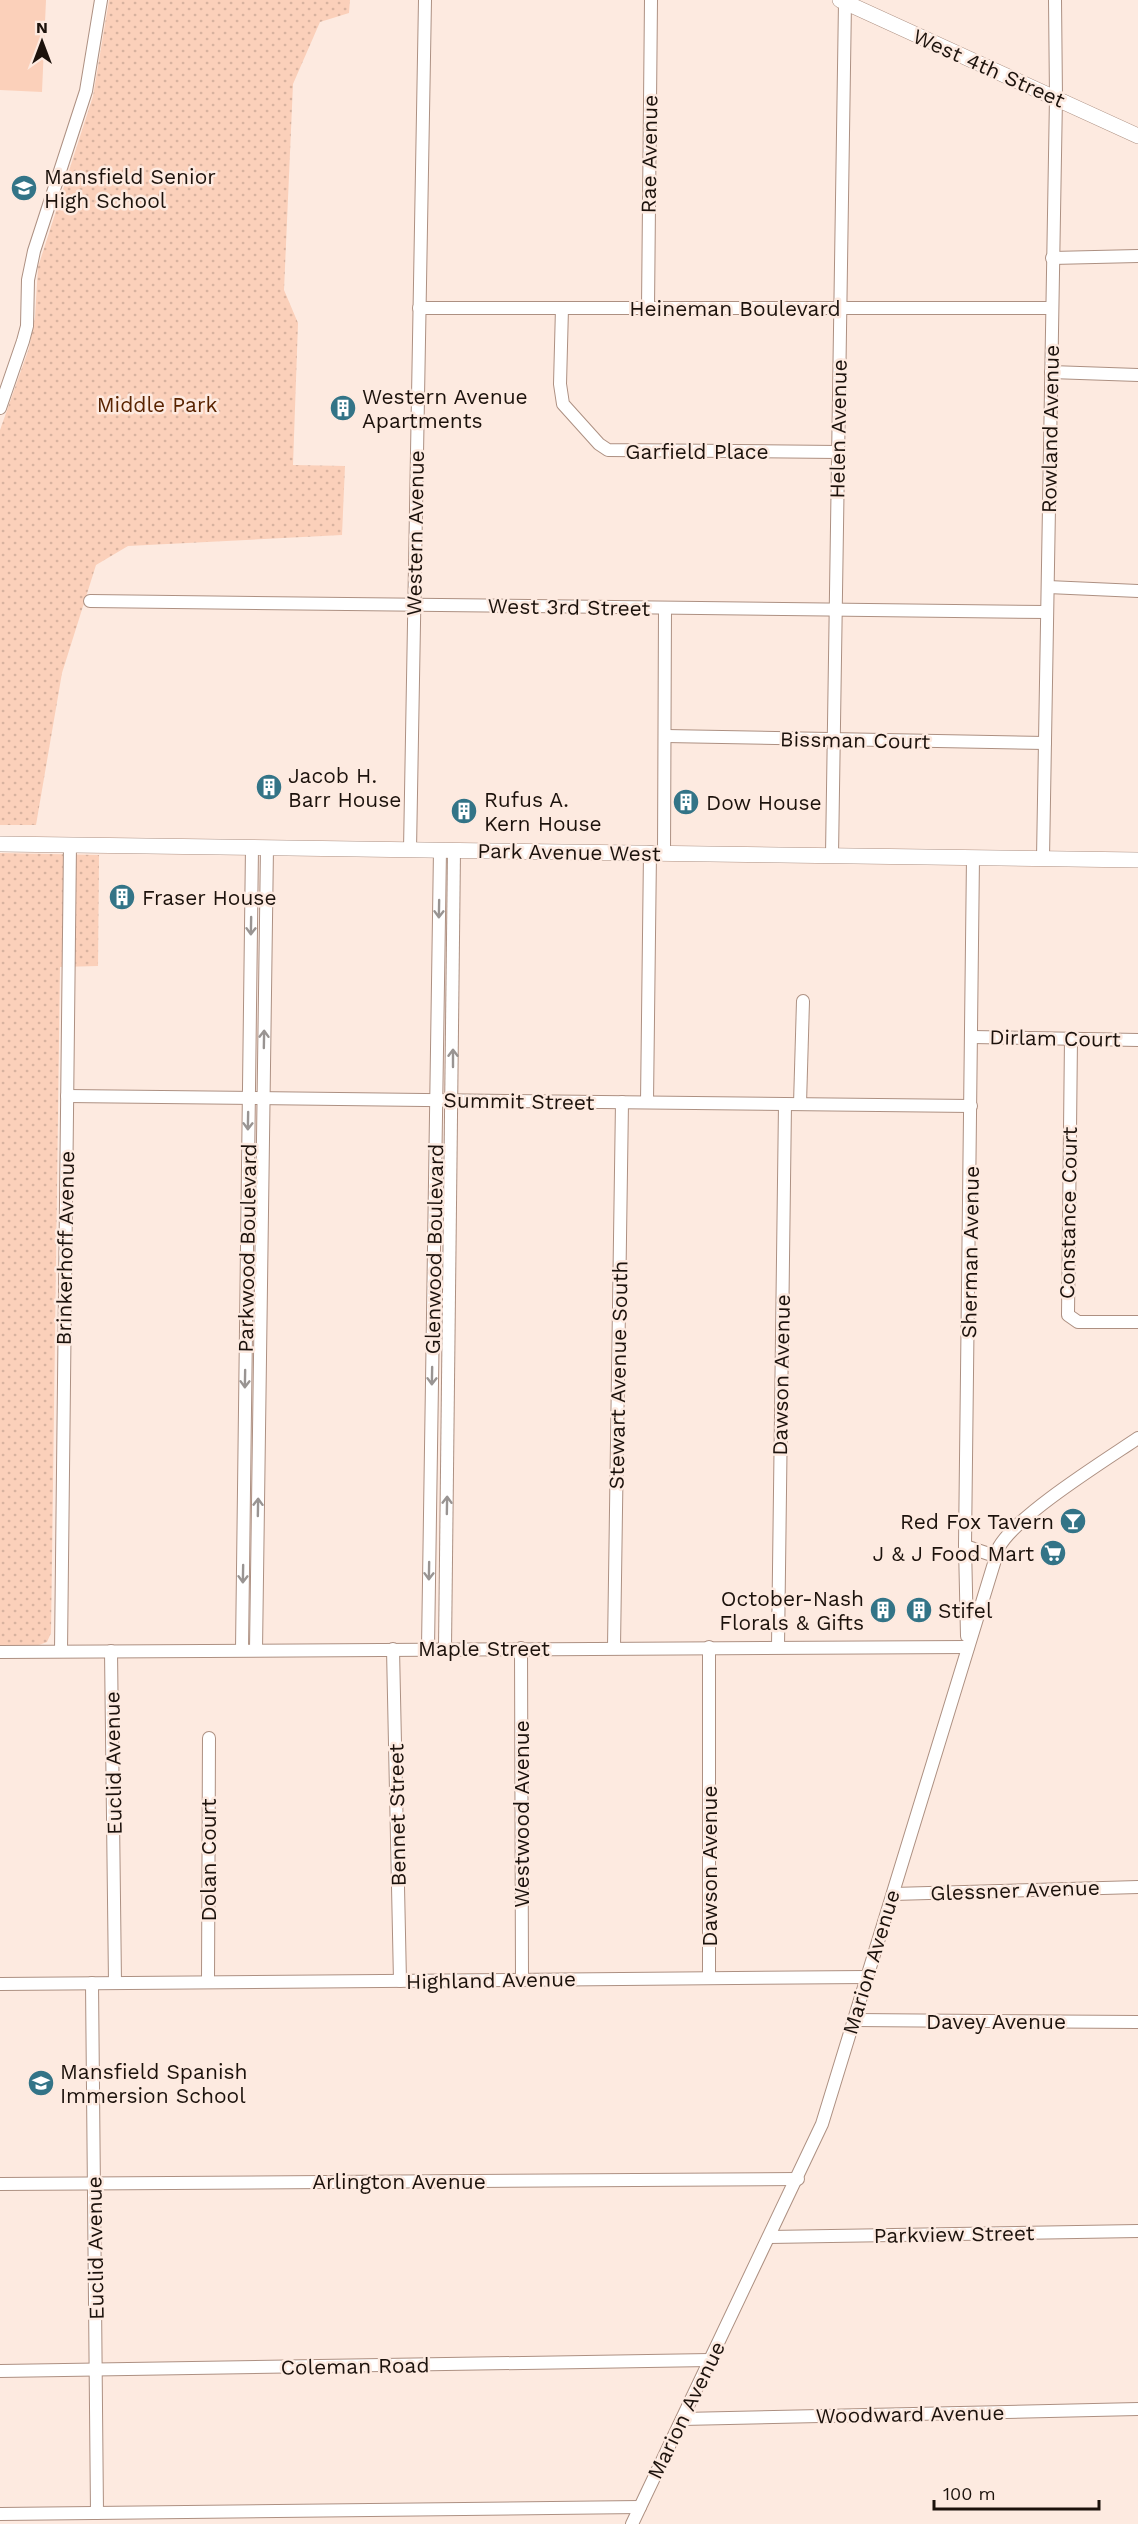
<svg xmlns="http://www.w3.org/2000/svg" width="1138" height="2524" viewBox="0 0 1138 2524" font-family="'Work Sans',sans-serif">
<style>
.grass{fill:url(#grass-dots)}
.pitch{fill:#fbd0ba}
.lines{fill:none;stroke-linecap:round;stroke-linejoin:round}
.minor-casing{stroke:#ad9082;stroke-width:14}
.major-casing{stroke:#ad9082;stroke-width:16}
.minor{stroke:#fff;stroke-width:12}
.major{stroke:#fff;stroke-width:15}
.oneway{stroke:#999492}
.labels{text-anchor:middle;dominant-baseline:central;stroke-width:5;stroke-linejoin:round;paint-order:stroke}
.street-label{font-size:21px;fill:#1c120c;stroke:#fdeae0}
.poi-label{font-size:21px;fill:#1c120c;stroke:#fdeae0;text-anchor:start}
.park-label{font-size:21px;fill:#592300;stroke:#fdeae0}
</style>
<defs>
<pattern id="grass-dots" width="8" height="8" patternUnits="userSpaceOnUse" patternTransform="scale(1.5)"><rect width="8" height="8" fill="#fbd0ba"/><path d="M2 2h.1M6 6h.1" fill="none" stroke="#d7b29f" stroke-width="1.8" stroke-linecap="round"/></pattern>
</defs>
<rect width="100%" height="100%" fill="#fdeae0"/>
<g class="grass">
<polygon points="109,0 350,0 349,13 320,22 293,84 284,290 298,323 293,465 345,466 342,535 128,546 96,565 62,673 36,825 0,825 0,430 29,348 35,317 38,267 93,96"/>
<polygon points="0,853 99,855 98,966 60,967 51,1633 47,1642 39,1645 0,1645"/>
</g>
<polygon class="pitch" points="0,0 46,0 42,92 0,90"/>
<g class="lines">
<defs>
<g id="minor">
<polyline points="1052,258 1138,256"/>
<polyline points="419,308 1051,308"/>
<polyline points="562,308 560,384 563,404 599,444 608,450 838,452"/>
<polyline points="648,308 651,0"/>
<polyline points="1051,372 1138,375"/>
<polyline points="0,408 23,341 27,326 28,280 34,251 86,91 101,0"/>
<polyline points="1048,587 1138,591"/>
<polyline points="90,601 1047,612"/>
<polyline points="666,736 1045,743"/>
<polyline points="410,850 425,0"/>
<polyline points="664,853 665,608"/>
<polyline points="832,855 845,2"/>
<polyline points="1043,858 1056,97 1055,0"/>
<polyline points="972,1037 1138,1040"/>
<polyline points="1071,1038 1068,1315 1078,1322 1138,1322"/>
<polyline points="67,1096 971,1106"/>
<polyline points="647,1102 650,852"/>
<polyline points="800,1104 803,1001"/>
<polyline points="965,1546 995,1556"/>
<polyline points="967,1636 965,1546 973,857"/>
<polyline points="614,1647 622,1102"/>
<polyline points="778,1647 785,1104"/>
<polyline points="428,1648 440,850"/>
<polyline points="445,1648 454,850"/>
<polyline points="521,1648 522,1980"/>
<polyline points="393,1649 400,1981"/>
<polyline points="242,1650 252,847"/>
<polyline points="256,1650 267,847"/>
<polyline points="61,1651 70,844"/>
<polyline points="111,1651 115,1983"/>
<polyline points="0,1652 968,1647"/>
<polyline points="893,1894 1138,1887"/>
<polyline points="709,1978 709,1647"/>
<polyline points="208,1982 209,1738"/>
<polyline points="92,1983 97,2513"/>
<polyline points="0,1984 867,1977"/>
<polyline points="854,2020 1138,2022"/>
<polyline points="0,2184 798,2179"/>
<polyline points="769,2237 1138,2231"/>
<polyline points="0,2371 710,2360"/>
<polyline points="682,2419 1138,2409"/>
<polyline points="0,2514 640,2507"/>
<path d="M632 2524 822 2124 999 1547C1017 1515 1104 1461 1138 1438"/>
</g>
<g id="major">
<polyline points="840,0 1138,136"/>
<polyline points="0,844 1138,860"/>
</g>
</defs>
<use href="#minor" class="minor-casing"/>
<use href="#major" class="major-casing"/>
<use href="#minor" class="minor"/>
<use href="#major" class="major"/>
</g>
<defs><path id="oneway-shaft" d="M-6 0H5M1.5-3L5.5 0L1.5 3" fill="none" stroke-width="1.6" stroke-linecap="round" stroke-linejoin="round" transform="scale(1.5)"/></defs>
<g class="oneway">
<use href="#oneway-shaft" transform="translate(439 909) rotate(91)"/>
<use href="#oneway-shaft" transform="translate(251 926) rotate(91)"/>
<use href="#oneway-shaft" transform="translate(264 1039) rotate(-89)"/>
<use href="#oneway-shaft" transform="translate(453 1058) rotate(-90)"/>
<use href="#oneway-shaft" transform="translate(248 1121) rotate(91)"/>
<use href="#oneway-shaft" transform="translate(432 1376) rotate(91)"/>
<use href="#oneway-shaft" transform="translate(245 1379) rotate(91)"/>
<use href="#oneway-shaft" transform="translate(447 1505) rotate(-89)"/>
<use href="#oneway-shaft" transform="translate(258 1507) rotate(-89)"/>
<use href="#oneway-shaft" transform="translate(429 1571) rotate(91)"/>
<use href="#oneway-shaft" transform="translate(243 1574) rotate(91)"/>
</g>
<defs>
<symbol id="school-disc" viewBox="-11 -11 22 22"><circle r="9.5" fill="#337487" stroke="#fdeae0"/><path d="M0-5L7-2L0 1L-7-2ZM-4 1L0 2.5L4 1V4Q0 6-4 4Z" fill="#fff"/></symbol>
<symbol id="building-disc" viewBox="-11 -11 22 22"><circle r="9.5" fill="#337487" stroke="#fdeae0"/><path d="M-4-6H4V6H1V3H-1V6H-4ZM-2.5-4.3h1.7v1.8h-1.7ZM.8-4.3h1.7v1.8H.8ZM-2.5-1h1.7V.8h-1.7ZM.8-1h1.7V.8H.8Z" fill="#fff"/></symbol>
<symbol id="bar-disc" viewBox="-11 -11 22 22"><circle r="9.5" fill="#337487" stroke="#fdeae0"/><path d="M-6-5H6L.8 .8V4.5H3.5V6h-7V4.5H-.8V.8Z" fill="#fff"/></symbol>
<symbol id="supermarket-disc" viewBox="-11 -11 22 22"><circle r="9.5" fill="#337487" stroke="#fdeae0"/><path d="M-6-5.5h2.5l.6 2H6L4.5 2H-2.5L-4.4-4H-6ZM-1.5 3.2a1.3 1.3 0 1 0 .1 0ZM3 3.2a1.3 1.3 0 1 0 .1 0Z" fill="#fff"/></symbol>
</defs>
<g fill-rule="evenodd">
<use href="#school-disc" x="9" y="173" width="30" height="30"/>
<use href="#building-disc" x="328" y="393" width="30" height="30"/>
<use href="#building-disc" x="254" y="772" width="30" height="30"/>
<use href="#building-disc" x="671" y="787" width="30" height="30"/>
<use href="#building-disc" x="449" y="796" width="30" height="30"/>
<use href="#building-disc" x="107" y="882" width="30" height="30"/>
<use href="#bar-disc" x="1058" y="1506" width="30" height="30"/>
<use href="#supermarket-disc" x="1038" y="1538" width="30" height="30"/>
<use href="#building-disc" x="868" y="1595" width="30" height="30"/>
<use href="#building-disc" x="904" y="1595" width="30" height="30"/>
<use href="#school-disc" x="26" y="2068" width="30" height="30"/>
</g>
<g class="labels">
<g class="street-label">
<text transform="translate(989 68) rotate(24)">West 4th Street</text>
<text transform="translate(649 154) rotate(-89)">Rae Avenue</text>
<text x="735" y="308">Heineman Boulevard</text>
<text transform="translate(838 429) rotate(-89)">Helen Avenue</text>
<text transform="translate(1050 429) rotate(-89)">Rowland Avenue</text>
<text x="697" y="451">Garfield Place</text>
<text transform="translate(415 533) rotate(-89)">Western Avenue</text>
<text transform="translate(569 607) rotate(1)">West 3rd Street</text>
<text transform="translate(855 740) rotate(1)">Bissman Court</text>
<text transform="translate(569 852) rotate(1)">Park Avenue West</text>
<text transform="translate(1055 1038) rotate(1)">Dirlam Court</text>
<text transform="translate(519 1101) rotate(1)">Summit Street</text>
<text transform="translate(1068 1213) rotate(-89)">Constance Court</text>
<text transform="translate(65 1248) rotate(-89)">Brinkerhoff Avenue</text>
<text transform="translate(247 1248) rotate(-89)">Parkwood Boulevard</text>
<text transform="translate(434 1249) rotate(-89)">Glenwood Boulevard</text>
<text transform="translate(970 1252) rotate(-89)">Sherman Avenue</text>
<text transform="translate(618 1375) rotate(-89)">Stewart Avenue South</text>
<text transform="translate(781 1375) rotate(-89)">Dawson Avenue</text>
<text x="484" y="1648">Maple Street</text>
<text transform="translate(113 1763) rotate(-91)">Euclid Avenue</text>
<text transform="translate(521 1814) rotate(-90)">Westwood Avenue</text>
<text transform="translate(397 1815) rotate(-91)">Bennet Street</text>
<text transform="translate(208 1860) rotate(-90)">Dolan Court</text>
<text transform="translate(709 1866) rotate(-90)">Dawson Avenue</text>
<text transform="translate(1015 1890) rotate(-2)">Glessner Avenue</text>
<text transform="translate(871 1962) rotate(-73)">Marion Avenue</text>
<text transform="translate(491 1980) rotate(-1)">Highland Avenue</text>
<text x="996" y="2021">Davey Avenue</text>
<text x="399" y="2181">Arlington Avenue</text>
<text transform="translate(954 2234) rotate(-1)">Parkview Street</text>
<text transform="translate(95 2248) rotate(-91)">Euclid Avenue</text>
<text transform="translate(355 2366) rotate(-1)">Coleman Road</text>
<text transform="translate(686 2410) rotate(-64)">Marion Avenue</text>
<text transform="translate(910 2414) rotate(-1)">Woodward Avenue</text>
</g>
<g class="poi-label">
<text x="44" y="176">Mansfield Senior<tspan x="44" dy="24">High School</tspan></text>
<text x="362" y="396">Western Avenue<tspan x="362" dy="24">Apartments</tspan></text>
<text x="288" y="775">Jacob H.<tspan x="288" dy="24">Barr House</tspan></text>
<text x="484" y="799">Rufus A.<tspan x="484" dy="24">Kern House</tspan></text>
<text x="706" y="802">Dow House</text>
<text x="142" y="897">Fraser House</text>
<text x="1054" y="1521" text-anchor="end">Red Fox Tavern</text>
<text x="1034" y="1553" text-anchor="end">J &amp; J Food Mart</text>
<text x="864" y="1598" text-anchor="end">October-Nash<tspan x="864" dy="24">Florals &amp; Gifts</tspan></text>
<text x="938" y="1610">Stifel</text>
<text x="60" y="2071">Mansfield Spanish<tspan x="60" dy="24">Immersion School</tspan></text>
</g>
<g class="park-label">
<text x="157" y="404">Middle Park</text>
</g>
</g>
<g transform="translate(42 42)" stroke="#fdeae0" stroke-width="4.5" paint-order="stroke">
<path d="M0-4.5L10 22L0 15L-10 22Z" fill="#1c120c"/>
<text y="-9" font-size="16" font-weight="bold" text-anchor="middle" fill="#1c120c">N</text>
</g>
<path d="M934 2500v9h165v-9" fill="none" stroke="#1c120c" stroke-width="3"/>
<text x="943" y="2500" font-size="18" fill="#1c120c" stroke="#fdeae0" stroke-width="4.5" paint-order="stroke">100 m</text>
</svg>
